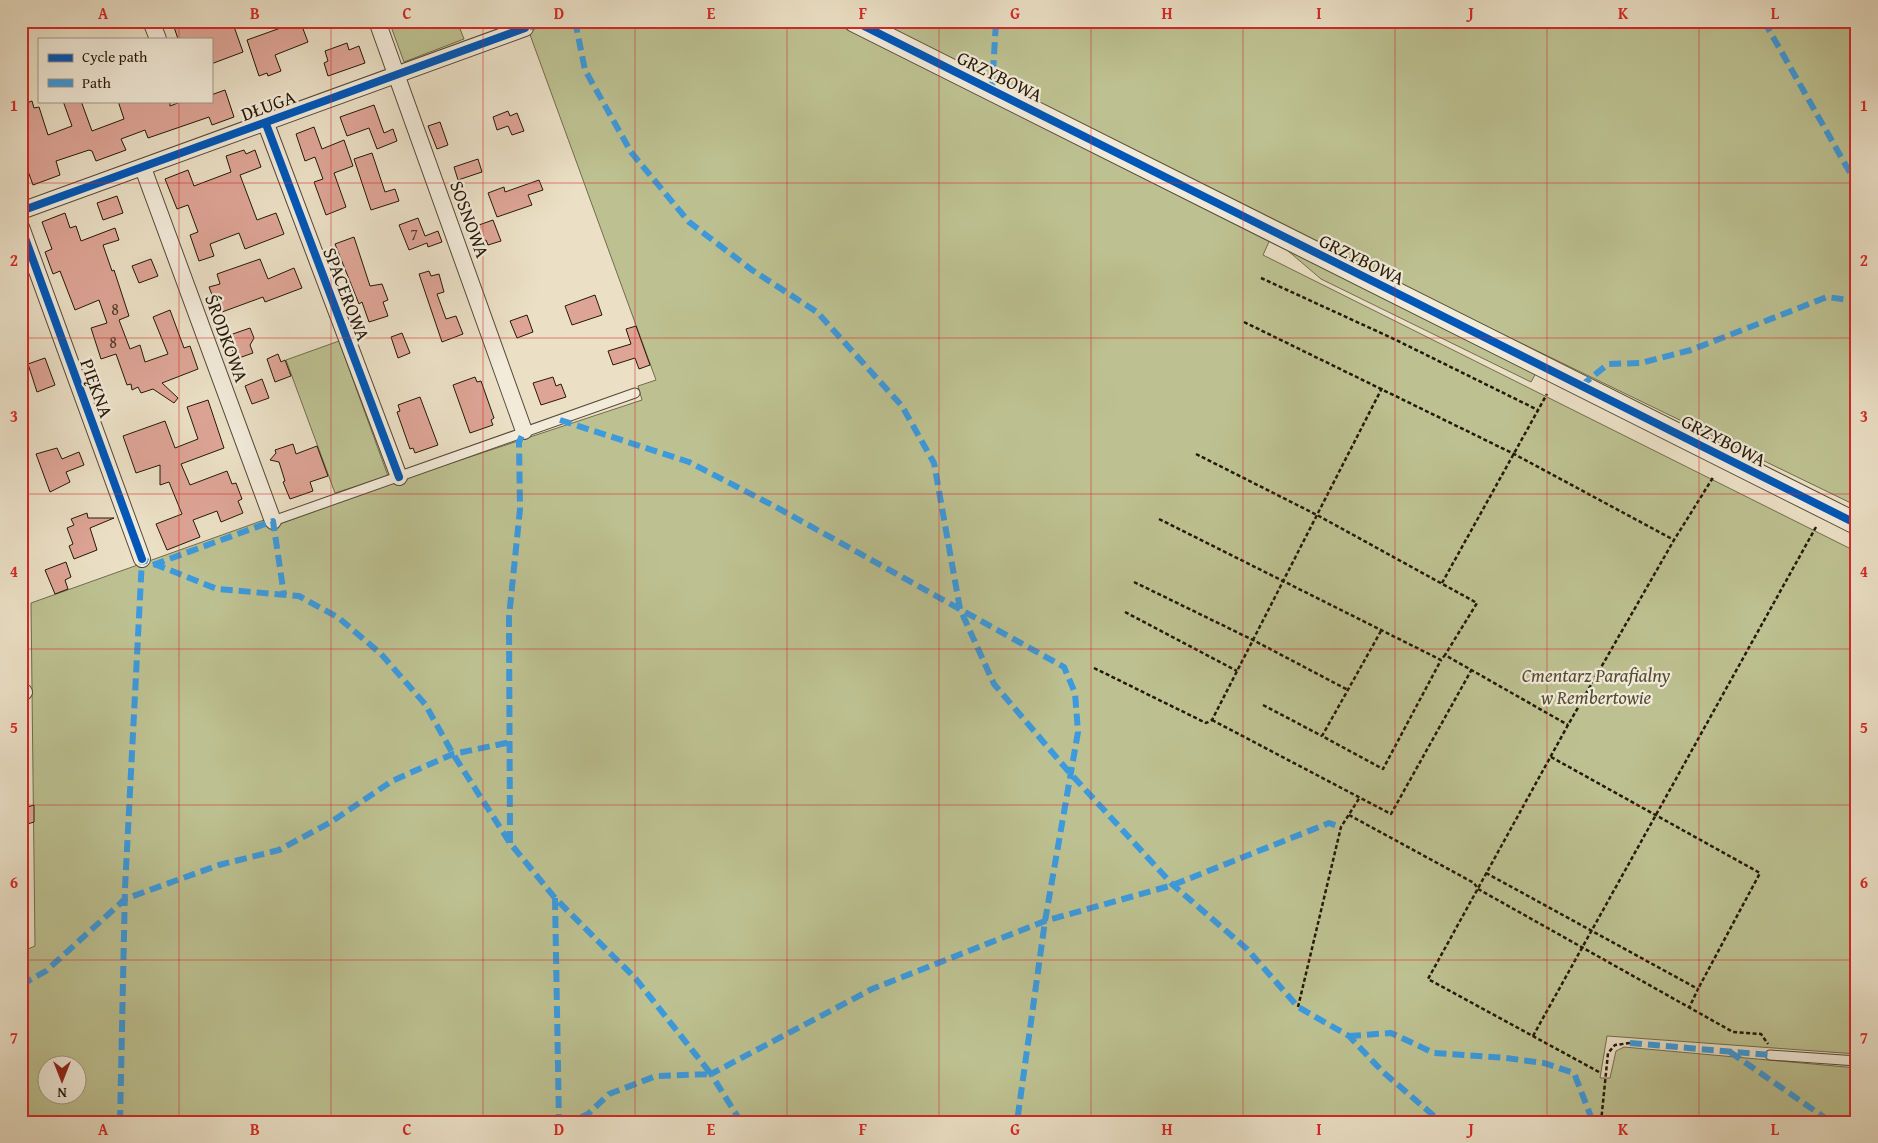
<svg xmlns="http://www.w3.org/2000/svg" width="1878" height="1143" viewBox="0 0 1878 1143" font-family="'Gentium Book Plus',serif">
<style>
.green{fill:#bdc191;stroke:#716c4c;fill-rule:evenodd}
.building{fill:#dea596;stroke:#251808}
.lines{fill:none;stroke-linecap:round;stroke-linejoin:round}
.service-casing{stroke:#564a38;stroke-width:11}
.minor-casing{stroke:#564a38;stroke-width:18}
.tertiary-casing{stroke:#564a38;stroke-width:23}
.path{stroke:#251808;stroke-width:2.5;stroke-dasharray:4 2.5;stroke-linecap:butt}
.service{stroke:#f2ebda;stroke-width:9}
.minor{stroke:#f2ebda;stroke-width:16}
.tertiary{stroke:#f2ebda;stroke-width:21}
.quiet{stroke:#3c9add;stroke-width:6;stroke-dasharray:12 6;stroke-linecap:butt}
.cycleway-casing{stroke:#f2ebda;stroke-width:11}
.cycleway{stroke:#0057b8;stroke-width:8}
.grid{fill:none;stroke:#d62828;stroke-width:1;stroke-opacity:0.55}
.labels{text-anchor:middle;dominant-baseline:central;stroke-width:4.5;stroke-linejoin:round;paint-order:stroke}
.number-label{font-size:16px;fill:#533b2c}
.street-label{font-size:19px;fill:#251808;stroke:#f2ebda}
.park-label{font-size:19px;font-style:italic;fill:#534b31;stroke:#f2ebda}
.neatline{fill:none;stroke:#d62828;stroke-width:2}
.grid-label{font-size:16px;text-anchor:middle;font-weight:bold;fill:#d62828}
</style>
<rect width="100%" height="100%" fill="#ebe0c6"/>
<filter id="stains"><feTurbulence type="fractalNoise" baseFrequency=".004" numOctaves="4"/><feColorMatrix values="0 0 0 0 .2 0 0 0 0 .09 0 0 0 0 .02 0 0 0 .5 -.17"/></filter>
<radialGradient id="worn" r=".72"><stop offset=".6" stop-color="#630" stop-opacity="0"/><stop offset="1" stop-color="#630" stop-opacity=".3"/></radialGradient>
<g class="green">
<polygon points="389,21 457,21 464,39 404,62"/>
<path d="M525 21H1857V506L1296 234 1273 233 1263 255 1857 552V1054L1607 1036 1600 1078H1610L1616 1051 1624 1047 1857 1068V1122H21V952L35 946 31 603 264 520 265 526 271 527 409 477 642 400 638 386 656 380ZM48 1066H78V1096H48Z"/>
<polygon points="1287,250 1536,373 1531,382 1321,279"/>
<polygon points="339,341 388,476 335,493 286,360"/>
</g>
<g class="building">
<polygon points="172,21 232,21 243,52 211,64 211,39 178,39"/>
<polygon points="300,21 308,42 275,55 281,71 268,76 267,73 259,76 247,40"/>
<polygon points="347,43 349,50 359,46 365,63 328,76 324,63 328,61 325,51"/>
<polygon points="225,90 234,117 212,125 209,117 148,138 145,130 121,139 126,150 96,161 92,151 89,150 56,161 60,175 33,185 21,152 21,105 32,101 34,108 39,107 48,135 72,126 63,101 81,101 92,131 124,119 118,101 170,101 170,106 183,101 211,101 211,95"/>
<polygon points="374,105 384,133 393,129 397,141 377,149 369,128 347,136 340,117"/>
<polygon points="508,111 510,116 517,113 524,131 512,135 508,126 497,130 493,117"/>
<polygon points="440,122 448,145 437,149 428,126"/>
<polygon points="314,127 322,149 344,140 353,166 334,173 346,207 326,215 314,182 323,179 315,157 305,161 296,134"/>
<polygon points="244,150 246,154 255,150 261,167 240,175 257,220 276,213 284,234 245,249 239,233 210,244 214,256 199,261 190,235 198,232 188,205 177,209 165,179 188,170 194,186 231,172 226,156"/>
<polygon points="372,153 385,192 395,189 399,201 371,210 354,159"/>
<polygon points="478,159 482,172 458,180 454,167"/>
<polygon points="539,180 543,190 528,195 532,205 497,217 488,193 504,187 505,192"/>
<polygon points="117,196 123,213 103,220 97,203"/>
<polygon points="65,213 70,228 76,226 81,241 115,228 119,240 103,245 112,271 114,270 129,316 119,320 130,349 140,345 145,362 168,354 153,317 170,310 184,348 190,346 198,369 162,383 178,398 174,403 153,389 141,393 138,387 132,390 131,384 127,385 116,354 101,359 91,328 107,323 99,300 75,310 60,271 53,274 45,252 52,249 42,222"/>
<polygon points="418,218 425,236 438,231 442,242 428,247 427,243 409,250 399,225"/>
<polygon points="493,220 501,241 488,245 486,240 481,242 476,226"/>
<polygon points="354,237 370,286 382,284 388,300 383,302 388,316 369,322 362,302 359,304 335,244"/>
<polygon points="151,259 158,276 139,283 132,266"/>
<polygon points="260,259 268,279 294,268 302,288 265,302 263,297 222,312 217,299 214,300 209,287 220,284 217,274"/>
<polygon points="429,271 431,276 439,274 444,292 437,294 446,319 456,316 463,334 442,342 419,274"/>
<polygon points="595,295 602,315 572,325 565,306"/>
<polygon points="527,315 533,332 517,338 510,321"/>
<polygon points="636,326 650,365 639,369 635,358 613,365 608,351 631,344 626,329"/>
<polygon points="250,328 254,338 250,345 253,353 236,359 227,336"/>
<polygon points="402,333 410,353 398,358 391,337"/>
<polygon points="278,354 281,362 285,360 291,376 275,382 267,359"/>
<polygon points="45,358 55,385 37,392 28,364"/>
<polygon points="475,377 477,382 481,381 494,418 491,420 493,425 470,433 453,385"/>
<polygon points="553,377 556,386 561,384 566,397 541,405 533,383"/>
<polygon points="262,379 269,398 252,404 245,386"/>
<polygon points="420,397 438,445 415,453 413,448 410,449 397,412 400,411 398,405"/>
<polygon points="208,400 224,448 181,464 190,485 227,471 232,484 236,483 242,499 238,501 243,513 221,522 217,511 193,520 200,537 167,550 156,524 182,514 169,482 160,485 160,465 136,473 123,436 165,421 175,448 198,439 187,407"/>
<polygon points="293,444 296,454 317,446 328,476 310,482 313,491 290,499 283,482 285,481 279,462 270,460 276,453 275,450"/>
<polygon points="57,448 62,459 79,452 84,465 66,472 70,482 50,492 36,454"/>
<polygon points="87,513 88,518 114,518 90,528 97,550 74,559 69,546 73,544 67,528 74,525 71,519"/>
<polygon points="66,562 71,577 65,580 68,589 55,594 45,570"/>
<polygon points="34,805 34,822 21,826 21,809"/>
</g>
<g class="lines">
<defs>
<g id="service">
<polyline points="273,521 635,393"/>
<polyline points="1770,1055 1857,1061"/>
</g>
<g id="minor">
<polyline points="151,21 158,39"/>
<polyline points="377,21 524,431"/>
<polyline points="266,124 399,477"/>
<polyline points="143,168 273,521"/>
<polyline points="21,211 525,28"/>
<polyline points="21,227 142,559"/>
<polyline points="21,693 24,692"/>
</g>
<polyline id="tertiary" points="854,21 1857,524"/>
</defs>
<use href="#service" class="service-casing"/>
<use href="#minor" class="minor-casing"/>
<use href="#tertiary" class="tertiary-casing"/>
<g class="path">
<polyline points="1261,278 1394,339 1538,410"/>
<polyline points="1244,322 1514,454 1674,540"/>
<polyline points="1196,454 1317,515 1477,603 1445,655"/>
<polyline points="1159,519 1441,660 1445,655 1568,725"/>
<polyline points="1134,582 1253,640 1348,690"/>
<polyline points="1442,583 1547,394"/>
<polyline points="1125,612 1237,671"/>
<polyline points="1381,631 1322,736 1383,769 1441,660"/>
<polyline points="1094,668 1206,723 1212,720 1382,388"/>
<polyline points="1263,705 1322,736"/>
<polyline points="1212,720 1391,814 1472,669"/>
<polyline points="1551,757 1760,873 1698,989"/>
<polyline points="1349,815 1474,883 1478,889 1733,1032 1761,1034 1768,1044"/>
<polyline points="1486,873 1698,989 1689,1008"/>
<polyline points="1298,1007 1341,827 1360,797"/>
<polyline points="1533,1036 1816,527"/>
<polyline points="1599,1072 1428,979 1568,725 1674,540 1714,476"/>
<polyline points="1601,1122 1608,1053 1615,1045 1630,1043"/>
</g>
<use href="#service" class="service"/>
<use href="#minor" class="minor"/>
<use href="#tertiary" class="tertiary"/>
<g class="quiet">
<polyline points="575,21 585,70 631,152 689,222 752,270 817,312 902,406 934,463 960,609 994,684 1069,772 1173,885 1247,949 1298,1007 1349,1036 1383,1072 1441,1122"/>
<polyline points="721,21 788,21"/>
<polyline points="1764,21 1857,185"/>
<polyline points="525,28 568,21"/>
<polyline points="992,90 996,21"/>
<polyline points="1581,386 1608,364 1641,363 1691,350 1827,297 1857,301"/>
<polyline points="560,420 689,462 776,507 1064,667 1075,693 1078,732 1045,921 1017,1122"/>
<polyline points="153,565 273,521 284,595"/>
<polyline points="510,843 509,617 520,509 519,442 524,431"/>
<polyline points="555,898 559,1122"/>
<polyline points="21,985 46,971 125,899 219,865 279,850 331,822 392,781 453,754 511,742"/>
<polyline points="1349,1036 1391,1033 1434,1053 1506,1058 1544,1063 1574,1073 1593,1122"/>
<polyline points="1630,1043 1770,1055"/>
<polyline points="1730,1052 1831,1122"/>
<polyline points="120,1122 125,888 142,559 217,589 299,596 339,618 381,654 425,704 453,754 510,843 555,898 636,979 711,1074 656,1076 609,1094 588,1114 572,1122"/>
<polyline points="741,1122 711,1074 872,989 1045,921 1173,885 1329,823 1341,827"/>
</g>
<defs>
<g id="cycleway">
<polyline points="854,21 1857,524"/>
<polyline points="266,124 399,477"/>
<polyline points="21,211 525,28"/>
<polyline points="21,227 142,559"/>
</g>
</defs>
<use href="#cycleway" class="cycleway-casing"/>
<use href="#cycleway" class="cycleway"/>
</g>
<path class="grid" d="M179 21V39M331 21V1122M483 21V1122M635 21V1122M787 21V1122M939 21V1122M1091 21V1122M1243 21V1122M1395 21V1122M1547 21V1122M1699 21V1122M179 101V1122M21 183H1857M21 338H1857M21 494H1857M21 649H1857M21 805H1857M21 960H1857"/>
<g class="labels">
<g class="number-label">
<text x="414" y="234">7</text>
<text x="115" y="309">8</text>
<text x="113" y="342">8</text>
</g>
<g class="street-label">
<text transform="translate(1000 76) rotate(26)">GRZYBOWA</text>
<text transform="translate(268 105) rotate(-20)">DŁUGA</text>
<text transform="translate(470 219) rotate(70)">SOSNOWA</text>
<text transform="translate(1362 259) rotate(26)">GRZYBOWA</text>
<text transform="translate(347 294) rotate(69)">SPACEROWA</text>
<text transform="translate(227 338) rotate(70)">ŚRODKOWA</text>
<text transform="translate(97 388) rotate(70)">PIĘKNA</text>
<text transform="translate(1724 440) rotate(27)">GRZYBOWA</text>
</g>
<g class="park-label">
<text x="1596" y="675">Cmentarz Parafialny<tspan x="1596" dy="22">w Rembertowie</tspan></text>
</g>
</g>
<rect width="1878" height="1143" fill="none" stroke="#ebe0c6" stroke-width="55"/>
<rect x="38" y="38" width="175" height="65" fill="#f2ebda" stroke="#a09786"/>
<rect x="48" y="54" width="25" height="8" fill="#0057b8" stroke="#a09786"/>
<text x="82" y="62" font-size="15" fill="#251808">Cycle path</text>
<rect x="48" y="79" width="25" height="8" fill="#3c9add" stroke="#a09786"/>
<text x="82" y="88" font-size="15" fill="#251808">Path</text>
<g transform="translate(62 1080) rotate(180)"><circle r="24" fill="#f2ebda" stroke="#a09786"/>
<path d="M0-4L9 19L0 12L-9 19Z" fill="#8f2418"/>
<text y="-8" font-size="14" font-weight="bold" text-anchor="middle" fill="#251808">N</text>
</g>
<rect x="28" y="28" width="1822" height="1088" class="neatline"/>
<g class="grid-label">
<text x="103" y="19">A</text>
<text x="255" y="19">B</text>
<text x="407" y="19">C</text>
<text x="559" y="19">D</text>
<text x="711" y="19">E</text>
<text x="863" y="19">F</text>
<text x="1015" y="19">G</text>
<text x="1167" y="19">H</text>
<text x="1319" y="19">I</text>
<text x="1471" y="19">J</text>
<text x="1623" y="19">K</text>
<text x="1775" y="19">L</text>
<text x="14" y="111">1</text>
<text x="1864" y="111">1</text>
<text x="14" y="266">2</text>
<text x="1864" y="266">2</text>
<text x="14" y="422">3</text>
<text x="1864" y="422">3</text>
<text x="14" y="577">4</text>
<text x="1864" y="577">4</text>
<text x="14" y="733">5</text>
<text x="1864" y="733">5</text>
<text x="14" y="888">6</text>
<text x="1864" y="888">6</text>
<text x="14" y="1043">7</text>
<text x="1864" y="1043">7</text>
<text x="103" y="1135">A</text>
<text x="255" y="1135">B</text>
<text x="407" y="1135">C</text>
<text x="559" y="1135">D</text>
<text x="711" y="1135">E</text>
<text x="863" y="1135">F</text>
<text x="1015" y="1135">G</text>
<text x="1167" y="1135">H</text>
<text x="1319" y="1135">I</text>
<text x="1471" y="1135">J</text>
<text x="1623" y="1135">K</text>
<text x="1775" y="1135">L</text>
</g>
<rect width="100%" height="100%" filter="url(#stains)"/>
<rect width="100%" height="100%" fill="url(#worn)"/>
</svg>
